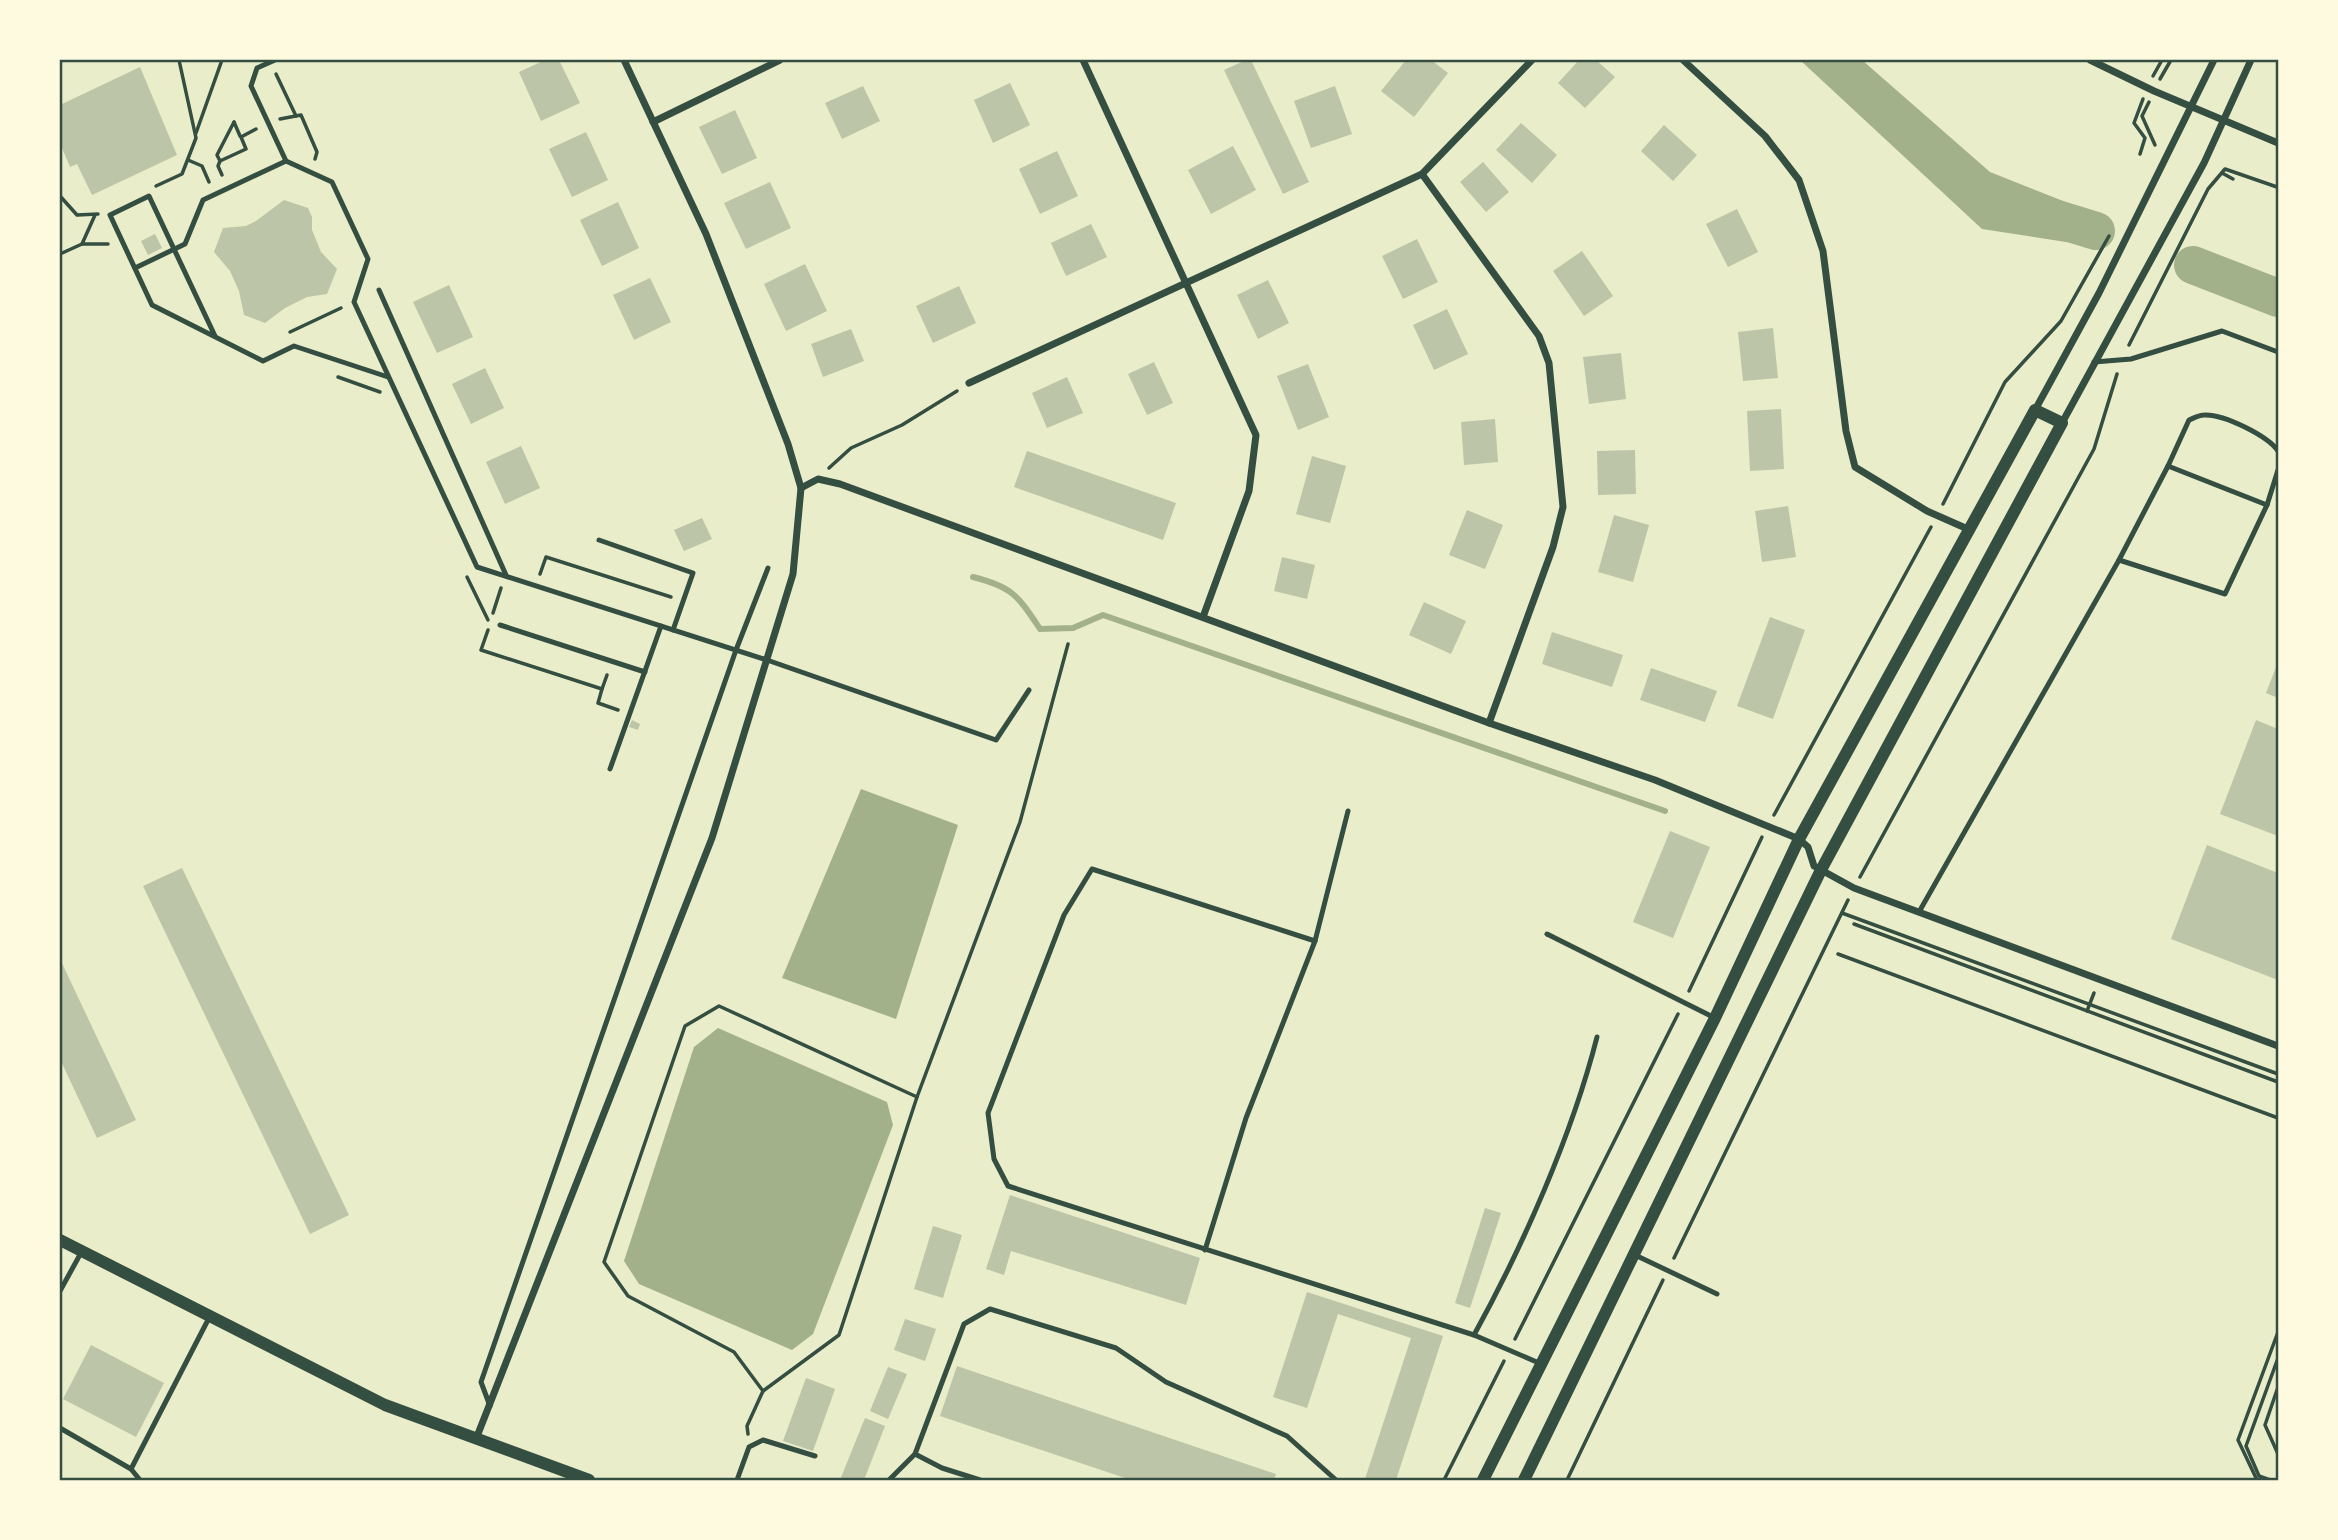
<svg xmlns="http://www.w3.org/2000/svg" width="2338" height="1540" viewBox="0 0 2338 1540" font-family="'Noto Sans',sans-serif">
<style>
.water{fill:#a3b18a}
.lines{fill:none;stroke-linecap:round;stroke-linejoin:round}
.stream{stroke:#a3b18a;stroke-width:6}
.river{stroke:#a3b18a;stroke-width:38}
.building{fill:#bcc5a7}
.path{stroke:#344e41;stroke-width:3.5}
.service{stroke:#344e41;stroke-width:5}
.minor{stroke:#344e41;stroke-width:7}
.tertiary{stroke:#344e41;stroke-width:12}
.neatline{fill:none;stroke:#344e41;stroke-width:2.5}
</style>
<rect width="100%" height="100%" fill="#e9edc9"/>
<g class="water">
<polygon points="1800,60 1862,60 1990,172 2091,212 2079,244 1982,229"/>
<polygon points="2201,260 2278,287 2278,316 2218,294 2191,280"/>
<polygon points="861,789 958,825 896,1019 782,978"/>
<polygon points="718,1028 887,1102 893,1125 813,1334 792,1350 639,1284 624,1261 694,1047"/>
</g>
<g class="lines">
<path class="stream" d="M973 577C1013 587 1018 596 1040 629L1073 628 1103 615 1665 811"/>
<g class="river">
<polyline points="2034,212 2096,231"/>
<polyline points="2193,265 2278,298"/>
</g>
</g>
<g class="building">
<polygon points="545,60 559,60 580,103 541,121 519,72"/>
<polygon points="1246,60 1251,60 1309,182 1283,194 1224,70"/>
<polygon points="1406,60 1431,60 1448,73 1414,117 1381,91"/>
<polygon points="1579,60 1596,60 1615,77 1585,108 1558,83"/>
<polygon points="140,67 177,155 92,195 77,164 70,167 60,143 60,105"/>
<polygon points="1010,83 1030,125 993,143 974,100"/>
<polygon points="863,86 880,121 842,139 825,103"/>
<polygon points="1335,86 1352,134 1311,148 1294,101"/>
<polygon points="735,110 757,158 722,174 699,127"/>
<polygon points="1521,123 1557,155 1532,183 1496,150"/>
<polygon points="1664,125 1697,155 1673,181 1641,151"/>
<polygon points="586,132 608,180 572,197 549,149"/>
<polygon points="1233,146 1256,190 1211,214 1188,170"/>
<polygon points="1057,151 1078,196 1040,214 1019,169"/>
<polygon points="1483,162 1509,192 1486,212 1460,182"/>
<polygon points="770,182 791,228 746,249 724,203"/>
<polygon points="284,200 308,208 312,217 312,230 321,252 337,269 327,294 307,297 285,308 265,323 244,315 239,291 230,271 214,252 223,228 246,226 256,221"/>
<polygon points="618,202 639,248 602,266 580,220"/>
<polygon points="1737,209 1758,252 1728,267 1706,224"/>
<polygon points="1091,224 1107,257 1066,276 1051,243"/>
<polygon points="155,234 162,248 148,255 141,241"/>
<polygon points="1417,239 1438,282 1403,299 1382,256"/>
<polygon points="1582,251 1613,296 1584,316 1553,271"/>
<polygon points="805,264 827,311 786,331 764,284"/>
<polygon points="650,278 671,322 634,340 613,295"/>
<polygon points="1268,280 1289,323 1258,339 1237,295"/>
<polygon points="449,285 473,337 437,353 413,302"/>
<polygon points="959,286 976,323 933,343 916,306"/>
<polygon points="1447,309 1468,354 1434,370 1413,325"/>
<polygon points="1773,328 1778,378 1743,381 1738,332"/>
<polygon points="851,329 864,361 823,377 811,344"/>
<polygon points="1621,353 1626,399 1589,404 1583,357"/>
<polygon points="1154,362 1173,403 1147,415 1128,374"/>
<polygon points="1308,364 1329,417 1298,430 1277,376"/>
<polygon points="485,368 504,408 471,424 452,384"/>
<polygon points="1067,377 1083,413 1047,428 1032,393"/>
<polygon points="1781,409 1784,469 1750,471 1747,411"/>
<polygon points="1495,419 1498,462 1464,465 1461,422"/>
<polygon points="521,446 540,488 505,504 486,462"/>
<polygon points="1635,450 1636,494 1598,495 1597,451"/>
<polygon points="1027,451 1176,503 1163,540 1014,487"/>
<polygon points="1312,456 1346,466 1330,523 1296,514"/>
<polygon points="1788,506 1796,557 1762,562 1755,511"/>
<polygon points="1467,510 1503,525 1485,569 1449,555"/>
<polygon points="1614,515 1649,525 1633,582 1598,572"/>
<polygon points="702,518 712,539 684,551 674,530"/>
<polygon points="1282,557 1315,565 1307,599 1274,591"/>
<polygon points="1424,602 1466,621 1451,654 1409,635"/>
<polygon points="1770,617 1805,630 1773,719 1737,706"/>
<polygon points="1552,632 1623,655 1612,687 1542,664"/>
<polygon points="2278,662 2278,698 2266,693"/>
<polygon points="1651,668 1717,691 1705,722 1640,700"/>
<polygon points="632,720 640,724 638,730 629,727"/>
<polygon points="2256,720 2278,729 2278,836 2220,814"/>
<polygon points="1670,831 1710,847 1673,938 1633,922"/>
<polygon points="2207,845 2278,873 2278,980 2171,939"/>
<polygon points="182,868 349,1215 310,1234 143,886"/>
<polygon points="60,959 136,1120 97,1138 60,1059"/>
<polygon points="1010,1195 1200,1258 1186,1305 1011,1251 1004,1275 986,1269"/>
<polygon points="1485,1208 1501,1213 1470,1308 1455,1303"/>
<polygon points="933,1226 962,1235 943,1298 914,1289"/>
<polygon points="1307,1292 1443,1336 1396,1480 1365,1479 1411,1338 1338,1314 1307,1408 1273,1397"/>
<polygon points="905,1319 936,1329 925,1361 894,1350"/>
<polygon points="91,1345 164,1383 136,1437 63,1399"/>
<polygon points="957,1366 1276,1474 1274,1480 1131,1480 940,1416"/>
<polygon points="888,1367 907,1374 888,1419 870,1411"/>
<polygon points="806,1378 835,1389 813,1451 783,1441"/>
<polygon points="865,1418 885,1426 864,1480 840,1480"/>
</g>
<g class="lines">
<g class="path">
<polyline points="60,60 62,60"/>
<polyline points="276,74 296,116"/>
<polyline points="2153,76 2162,60"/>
<polyline points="2160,79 2171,60"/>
<polyline points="2149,102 2142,116 2155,145"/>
<polyline points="280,119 301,115 317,152 315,159"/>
<polyline points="234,122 217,155 220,161 246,149 241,137 256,129"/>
<polyline points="234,122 240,136"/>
<polyline points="196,133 222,60"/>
<polyline points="2140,154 2145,138 2134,123 2143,99"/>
<polyline points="188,160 202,166 209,182"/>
<polyline points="220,161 218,166 222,175"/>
<polyline points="2222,173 2233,179"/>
<polyline points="156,186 182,174 196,138 179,60"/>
<polyline points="60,196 77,215 98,214"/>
<polyline points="95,215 82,244 108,244"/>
<polyline points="60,254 82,244"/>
<polyline points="290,332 341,308"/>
<polyline points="2129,345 2208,189 2225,169 2277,187 2278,183"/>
<polyline points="338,377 380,392"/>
<polyline points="829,468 851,448 902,425 957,391"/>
<polyline points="1943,504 2005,382 2061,321 2109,236"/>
<polyline points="540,574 546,557 671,597"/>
<polyline points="467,577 488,620"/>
<polyline points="493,613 501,588"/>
<polyline points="488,630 481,650 602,689 598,703 618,710"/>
<polyline points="602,689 607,675"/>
<polyline points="1774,815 1931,527"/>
<polyline points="1860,877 2094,449 2117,374"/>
<polyline points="1842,913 2278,1074"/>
<polyline points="1854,924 2278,1082"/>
<polyline points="1838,954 2278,1118"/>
<polyline points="1689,991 1762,837"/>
<polyline points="2087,1011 2094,993"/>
<polyline points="1674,1258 1848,900"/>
<polyline points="1515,1339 1678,1014"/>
<polyline points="2278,1387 2265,1425 2278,1454"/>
<polyline points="763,1391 839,1335 917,1097 1020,822 1068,644"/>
<polyline points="748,1434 747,1426 763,1391 734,1352 628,1296 604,1262 685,1026 719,1006 917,1097"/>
<polyline points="1444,1480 1504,1361"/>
<polyline points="1567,1480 1663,1280"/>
<polyline points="2257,1480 2238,1440 2278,1332"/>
<polyline points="2270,1480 2259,1476 2246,1446 2278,1358"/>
</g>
<g class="service">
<polyline points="275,60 257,68 251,86 286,161 332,182 368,259 354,302 477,567 767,660 996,740 1029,690"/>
<polyline points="135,268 185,244 203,200 286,161"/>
<polyline points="379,290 506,575"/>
<polyline points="215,336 149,196 110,215 152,305 263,361 294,346 388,377"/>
<polyline points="2094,362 2131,359 2222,331 2278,352"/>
<polyline points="2168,466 2267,505"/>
<polyline points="599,540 693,573 673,630"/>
<polyline points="2119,560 2225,594 2267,505 2278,470"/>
<polyline points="500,625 645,672"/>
<polyline points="610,769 661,626"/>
<path d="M1919 912 2119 560 2168 466 2189 420C2194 418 2199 415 2204 415 2224 414 2268 436 2278 451"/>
<polyline points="1547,934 1715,1018"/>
<polyline points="1315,941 1092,869 1064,915 988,1113 994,1159 1008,1186 1474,1335 1539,1363"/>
<polyline points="1205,1250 1246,1118 1315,941 1348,811"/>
<polyline points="1635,1255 1717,1294"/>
<polyline points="60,1291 82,1251"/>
<path d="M1474 1335C1523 1246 1572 1135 1597 1037"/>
<polyline points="490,1406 481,1382 736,650 768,568"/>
<polyline points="60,1428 131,1469"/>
<polyline points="915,1454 942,1468 980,1480"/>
<polyline points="140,1480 131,1469 210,1316"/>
<polyline points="737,1480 749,1447 763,1440 815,1456"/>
<polyline points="889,1480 915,1454 964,1324 990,1309 1116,1348 1166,1382 1287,1436 1336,1480"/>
</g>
<g class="minor">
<polyline points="1083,60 1256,435 1249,491 1203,617"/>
<polyline points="1683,60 1765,136 1799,180 1823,251 1846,431 1855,467 1927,511 1970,530"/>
<polyline points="2090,60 2154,91 2278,143"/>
<polyline points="653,122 780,60"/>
<polyline points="1422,174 1539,336 1549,363 1563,507 1553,547 1489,723"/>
<polyline points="969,383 1422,174 1532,60"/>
<polyline points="2035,410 2099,293 2214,60"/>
<polyline points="2062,423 2204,163 2251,60"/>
<polyline points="801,488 818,479 840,484 1489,723 1655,780 1799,839 1808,847 1814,866 1854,888 2278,1046"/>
<polyline points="476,1439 712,838 793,574 801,488 788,444 706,234 624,60"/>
</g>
<g class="tertiary">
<polyline points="60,1240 385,1405 589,1480"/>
<polyline points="1483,1480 1715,1018 1799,839 2035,410 2062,423 1821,870 1524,1480"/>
</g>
</g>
<rect width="2338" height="1540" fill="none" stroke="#fefae0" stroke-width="122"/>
<rect x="61" y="61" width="2216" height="1418" class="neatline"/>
</svg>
